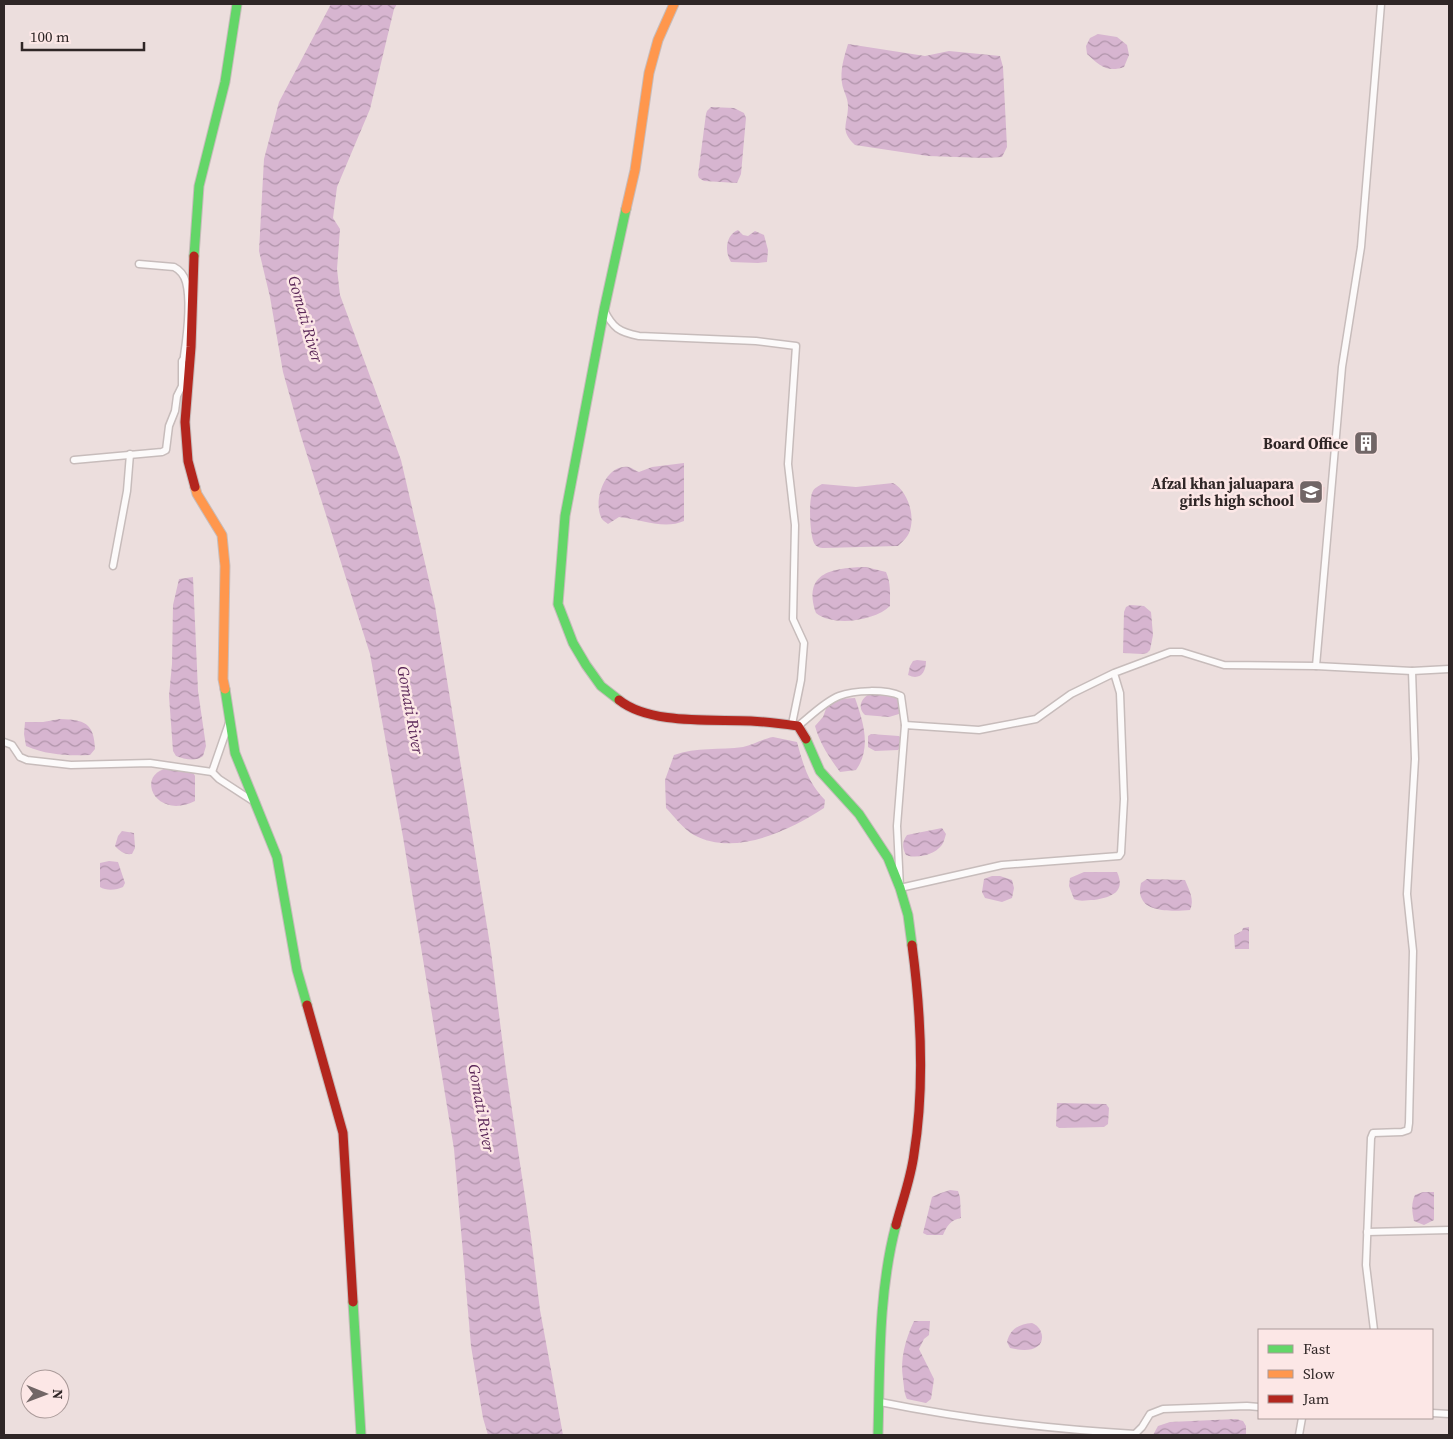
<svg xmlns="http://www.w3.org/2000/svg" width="1453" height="1439" viewBox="0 0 1453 1439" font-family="'Source Serif 4',serif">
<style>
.built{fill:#eed4d4}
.water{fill:url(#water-waves)}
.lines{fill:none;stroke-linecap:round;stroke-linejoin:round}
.street-casing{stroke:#c7bcbb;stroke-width:9}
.fast-casing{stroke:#c7bcbb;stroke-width:11}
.slow-casing{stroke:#c7bcbb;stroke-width:11}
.jam-casing{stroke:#c7bcbb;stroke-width:11}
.street{stroke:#fcfafa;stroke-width:6}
.fast{stroke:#63d668;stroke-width:9}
.slow{stroke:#ff974d;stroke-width:9}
.jam{stroke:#b3261e;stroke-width:9}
.labels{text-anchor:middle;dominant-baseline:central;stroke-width:5;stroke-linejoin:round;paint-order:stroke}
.poi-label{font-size:15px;font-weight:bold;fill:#2f2626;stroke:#fce7e6;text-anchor:end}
.water-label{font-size:16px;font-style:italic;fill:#5b2758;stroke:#fce7e6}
</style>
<defs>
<pattern id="water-waves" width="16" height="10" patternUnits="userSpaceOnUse" patternTransform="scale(1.25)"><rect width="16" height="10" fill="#d7b5d0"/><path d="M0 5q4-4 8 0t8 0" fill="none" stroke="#af93a9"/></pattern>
</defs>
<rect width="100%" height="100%" fill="#ecdedd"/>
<polygon class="built" points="1298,485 1325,487 1324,499 1297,497"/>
<g class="water">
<polygon points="331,4 397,4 394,9 370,109 337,187 333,218 340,229 337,269 340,295 401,460 435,606 491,951 506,1070 531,1237 540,1310 563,1435 488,1435 483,1418 471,1346 454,1149 403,837 370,654 301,436 283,372 270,297 259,251 264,159 279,102"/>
<path d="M1098 34 1117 37 1127 45 1129 55 1124 67C1107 73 1099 65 1087 54L1086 46 1090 38Z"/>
<path d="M848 44 925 56 949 51 1000 56 1003 67 1007 147 1002 157 985 158 928 156 855 145C839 130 848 124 848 106 848 97 843 91 842 83 840 70 844 57 848 44Z"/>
<polygon points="711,107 734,108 744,113 746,118 741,174 737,183 704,181 699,178 698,175 706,114 707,111"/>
<path d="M738 230 743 235 748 236 755 231 764 235 768 250 767 262 758 263 731 262C724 251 726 235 738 230Z"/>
<path d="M684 463V521C664 530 640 519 619 517L608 524C606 522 603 521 602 519 592 502 605 463 629 467 632 468 636 471 639 472L652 467Z"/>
<path d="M893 483C908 491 916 517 909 533 907 538 902 542 898 546L824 548C820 548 816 547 814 543 810 535 808 499 813 491 814 488 819 486 822 484L856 487Z"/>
<path d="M866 567 886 572C891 583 890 594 890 606 875 621 833 627 816 613 802 571 834 568 866 567Z"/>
<path d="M193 577 198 691 206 746 203 756C196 762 184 759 176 756L173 751 169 696 172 664 173 605 179 579Z"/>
<polygon points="1130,605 1144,606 1151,612 1153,635 1150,650 1147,653 1142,654 1123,653 1124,612 1126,607"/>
<path d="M917 660 926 661C926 672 920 681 908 675L910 666 913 661Z"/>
<path d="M871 693C881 694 892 693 899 701V714L889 717 865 715C857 707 861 698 871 693Z"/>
<path d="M855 698C863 721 872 748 856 770L840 772C829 757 820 744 815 726L823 717 827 706 839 699Z"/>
<path d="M60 719C84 720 94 722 95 749L90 755C68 756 47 755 26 746L24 734 25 722H43Z"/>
<polygon points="871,734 899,736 901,738 902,746 898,750 875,751 868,747 868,736"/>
<path d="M773 737 797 742C803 764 808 783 825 800L824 808C789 831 734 857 694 835 684 830 674 816 666 808L665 780 674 755C696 747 720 750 743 747 753 745 762 739 773 737Z"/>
<path d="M164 769 193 772 195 776V801C157 820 136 778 164 769Z"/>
<path d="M942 828 946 834C945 837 944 843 941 846 934 855 916 859 906 855 902 847 902 842 907 835Z"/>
<path d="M122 831 134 833 135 848 132 854C124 855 120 851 115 846L118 836Z"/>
<path d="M109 861 118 862 125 883 123 887C117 890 106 891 100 887V863Z"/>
<path d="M1084 872H1117C1126 892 1112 897 1094 900 1087 900 1080 902 1074 899L1069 886 1070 878Z"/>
<polygon points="992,876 1000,876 1012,880 1014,888 1012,898 1002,902 985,898 982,892 984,879"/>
<path d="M1147 879 1185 880C1189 890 1195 900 1190 910 1177 911 1148 913 1142 899 1139 894 1140 888 1141 883Z"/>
<polygon points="1249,927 1249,949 1235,949 1234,935 1242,931 1243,928"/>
<polygon points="1057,1103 1106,1104 1109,1108 1108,1124 1104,1127 1059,1128 1056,1126"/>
<path d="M950 1190 958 1191 960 1197 961 1218C950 1220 947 1226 943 1235H927L923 1233 932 1197 938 1194Z"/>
<path d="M1423 1192H1434V1220L1424 1225 1414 1221C1412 1212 1411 1203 1415 1195Z"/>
<path d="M914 1321H930L929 1335 924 1339 919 1349 934 1379 931 1399 926 1403 907 1399C904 1393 904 1386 903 1379 900 1358 905 1341 914 1321Z"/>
<path d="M1032 1323C1041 1326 1046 1339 1038 1346 1030 1352 1019 1350 1010 1348L1007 1342C1010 1329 1019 1324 1032 1323Z"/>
<polygon points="1236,1419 1243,1421 1246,1426 1246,1435 1153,1435 1158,1426 1170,1422"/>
</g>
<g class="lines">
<defs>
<g id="street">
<polyline points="1381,4 1361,247 1342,367 1316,666 1412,671 1449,669"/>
<path d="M139 264 174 267C180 270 184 275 186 282 191 301 187 336 184 356"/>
<path d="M604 310C613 328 619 332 639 336L756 341 796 346 788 464 795 525 793 619 804 643 801 680 792 724"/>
<polyline points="74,460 162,452 166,450 169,426 175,411 177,396 182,386 182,361 191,348"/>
<polyline points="113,566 127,491 130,454"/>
<polyline points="1114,673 1120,693 1124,799 1121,853 1119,856 1002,865 900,888 897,826 905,725 979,730 1036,719 1071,694 1114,673 1170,652 1182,652 1224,665 1316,666"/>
<path d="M798 726C811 716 824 702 839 696 854 690 886 689 901 696L905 725"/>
<polyline points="4,742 12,745 20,757 27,760 71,765 150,763 212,772 229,723"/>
<polyline points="212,772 219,779 256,803"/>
<polyline points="1367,1232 1449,1230"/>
<polyline points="1374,1330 1366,1265 1371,1138 1373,1133 1402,1132 1408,1130 1409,1123 1413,951 1407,894 1415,759 1412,671"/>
<path d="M880 1402C964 1419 1049 1429 1135 1434L1142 1427 1150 1414 1163 1409 1247 1406 1259 1407"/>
<polyline points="1432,1413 1449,1414"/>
<polyline points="1299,1435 1302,1418"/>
</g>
<g id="fast">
<polyline points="194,256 199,186 225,82 237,4"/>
<polyline points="225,689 235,753 277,857 297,970 307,1005"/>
<polyline points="619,700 601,686 586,665 573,643 558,604 565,516 604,310 626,209"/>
<polyline points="806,739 820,771 859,814 888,858 900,888 908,915 912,945"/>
<polyline points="353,1302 361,1435"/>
<path d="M878 1435C880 1365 878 1293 896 1225"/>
</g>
<g id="slow">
<polyline points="626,209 635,170 649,73 658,40 674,4"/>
<polyline points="195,487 197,494 222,535 225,566 223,679 225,689"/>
</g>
<g id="jam">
<polyline points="194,256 191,347 185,422 188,461 195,487"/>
<path d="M619 700C650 725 713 719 751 721 767 722 783 724 798 726L806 739"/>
<polyline points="307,1005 343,1133 353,1302"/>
<path d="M896 1225C902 1202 911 1178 914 1154 925 1086 921 1013 912 945"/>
</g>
</defs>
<use href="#street" class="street-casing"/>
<use href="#fast" class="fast-casing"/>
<use href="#slow" class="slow-casing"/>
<use href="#jam" class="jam-casing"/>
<use href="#street" class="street"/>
<use href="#fast" class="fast"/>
<use href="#slow" class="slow"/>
<use href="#jam" class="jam"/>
</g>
<defs>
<symbol id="building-square" viewBox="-11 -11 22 22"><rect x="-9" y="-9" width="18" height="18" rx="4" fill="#716666" stroke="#fce7e6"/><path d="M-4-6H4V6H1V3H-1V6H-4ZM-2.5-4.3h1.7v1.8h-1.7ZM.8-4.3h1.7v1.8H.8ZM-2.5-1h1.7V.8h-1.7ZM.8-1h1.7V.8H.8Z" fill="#fff"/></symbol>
<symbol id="school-square" viewBox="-11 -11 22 22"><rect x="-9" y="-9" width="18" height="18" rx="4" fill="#716666" stroke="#fce7e6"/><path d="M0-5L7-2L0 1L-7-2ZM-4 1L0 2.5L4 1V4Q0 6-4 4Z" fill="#fff"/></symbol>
</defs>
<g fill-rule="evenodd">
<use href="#building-square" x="1352" y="429" width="28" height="28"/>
<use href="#school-square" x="1297" y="478" width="28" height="28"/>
</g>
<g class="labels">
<g class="poi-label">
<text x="1348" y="443">Board Office</text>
<text x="1294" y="483">Afzal khan jaluapara<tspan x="1294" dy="17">girls high school</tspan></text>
</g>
<g class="water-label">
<text transform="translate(306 319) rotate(74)">Gomati River</text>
<text transform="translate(411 710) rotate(80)">Gomati River</text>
<text transform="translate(482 1108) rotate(80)">Gomati River</text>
</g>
</g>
<rect width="1453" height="1439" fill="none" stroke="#2f2626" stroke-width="10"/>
<rect x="1258" y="1329" width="175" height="90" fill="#fce7e6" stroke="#aa9a99"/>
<rect x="1268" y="1345" width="25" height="8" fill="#63d668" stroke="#aa9a99"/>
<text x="1303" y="1354" font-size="15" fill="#2f2626">Fast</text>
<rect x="1268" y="1370" width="25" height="8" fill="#ff974d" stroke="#aa9a99"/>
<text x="1303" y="1379" font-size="15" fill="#2f2626">Slow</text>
<rect x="1268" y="1395" width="25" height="8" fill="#b3261e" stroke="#aa9a99"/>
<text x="1303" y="1404" font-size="15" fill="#2f2626">Jam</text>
<g transform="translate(45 1394) rotate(91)"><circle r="24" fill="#fce7e6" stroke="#aa9a99"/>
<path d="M0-4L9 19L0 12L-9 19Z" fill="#716666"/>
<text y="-8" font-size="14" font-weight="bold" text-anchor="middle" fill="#2f2626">N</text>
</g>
<path d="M22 42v8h122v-8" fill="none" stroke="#2f2626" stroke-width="2.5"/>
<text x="30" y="42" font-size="15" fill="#2f2626" stroke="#fce7e6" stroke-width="4" paint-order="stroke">100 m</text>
</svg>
